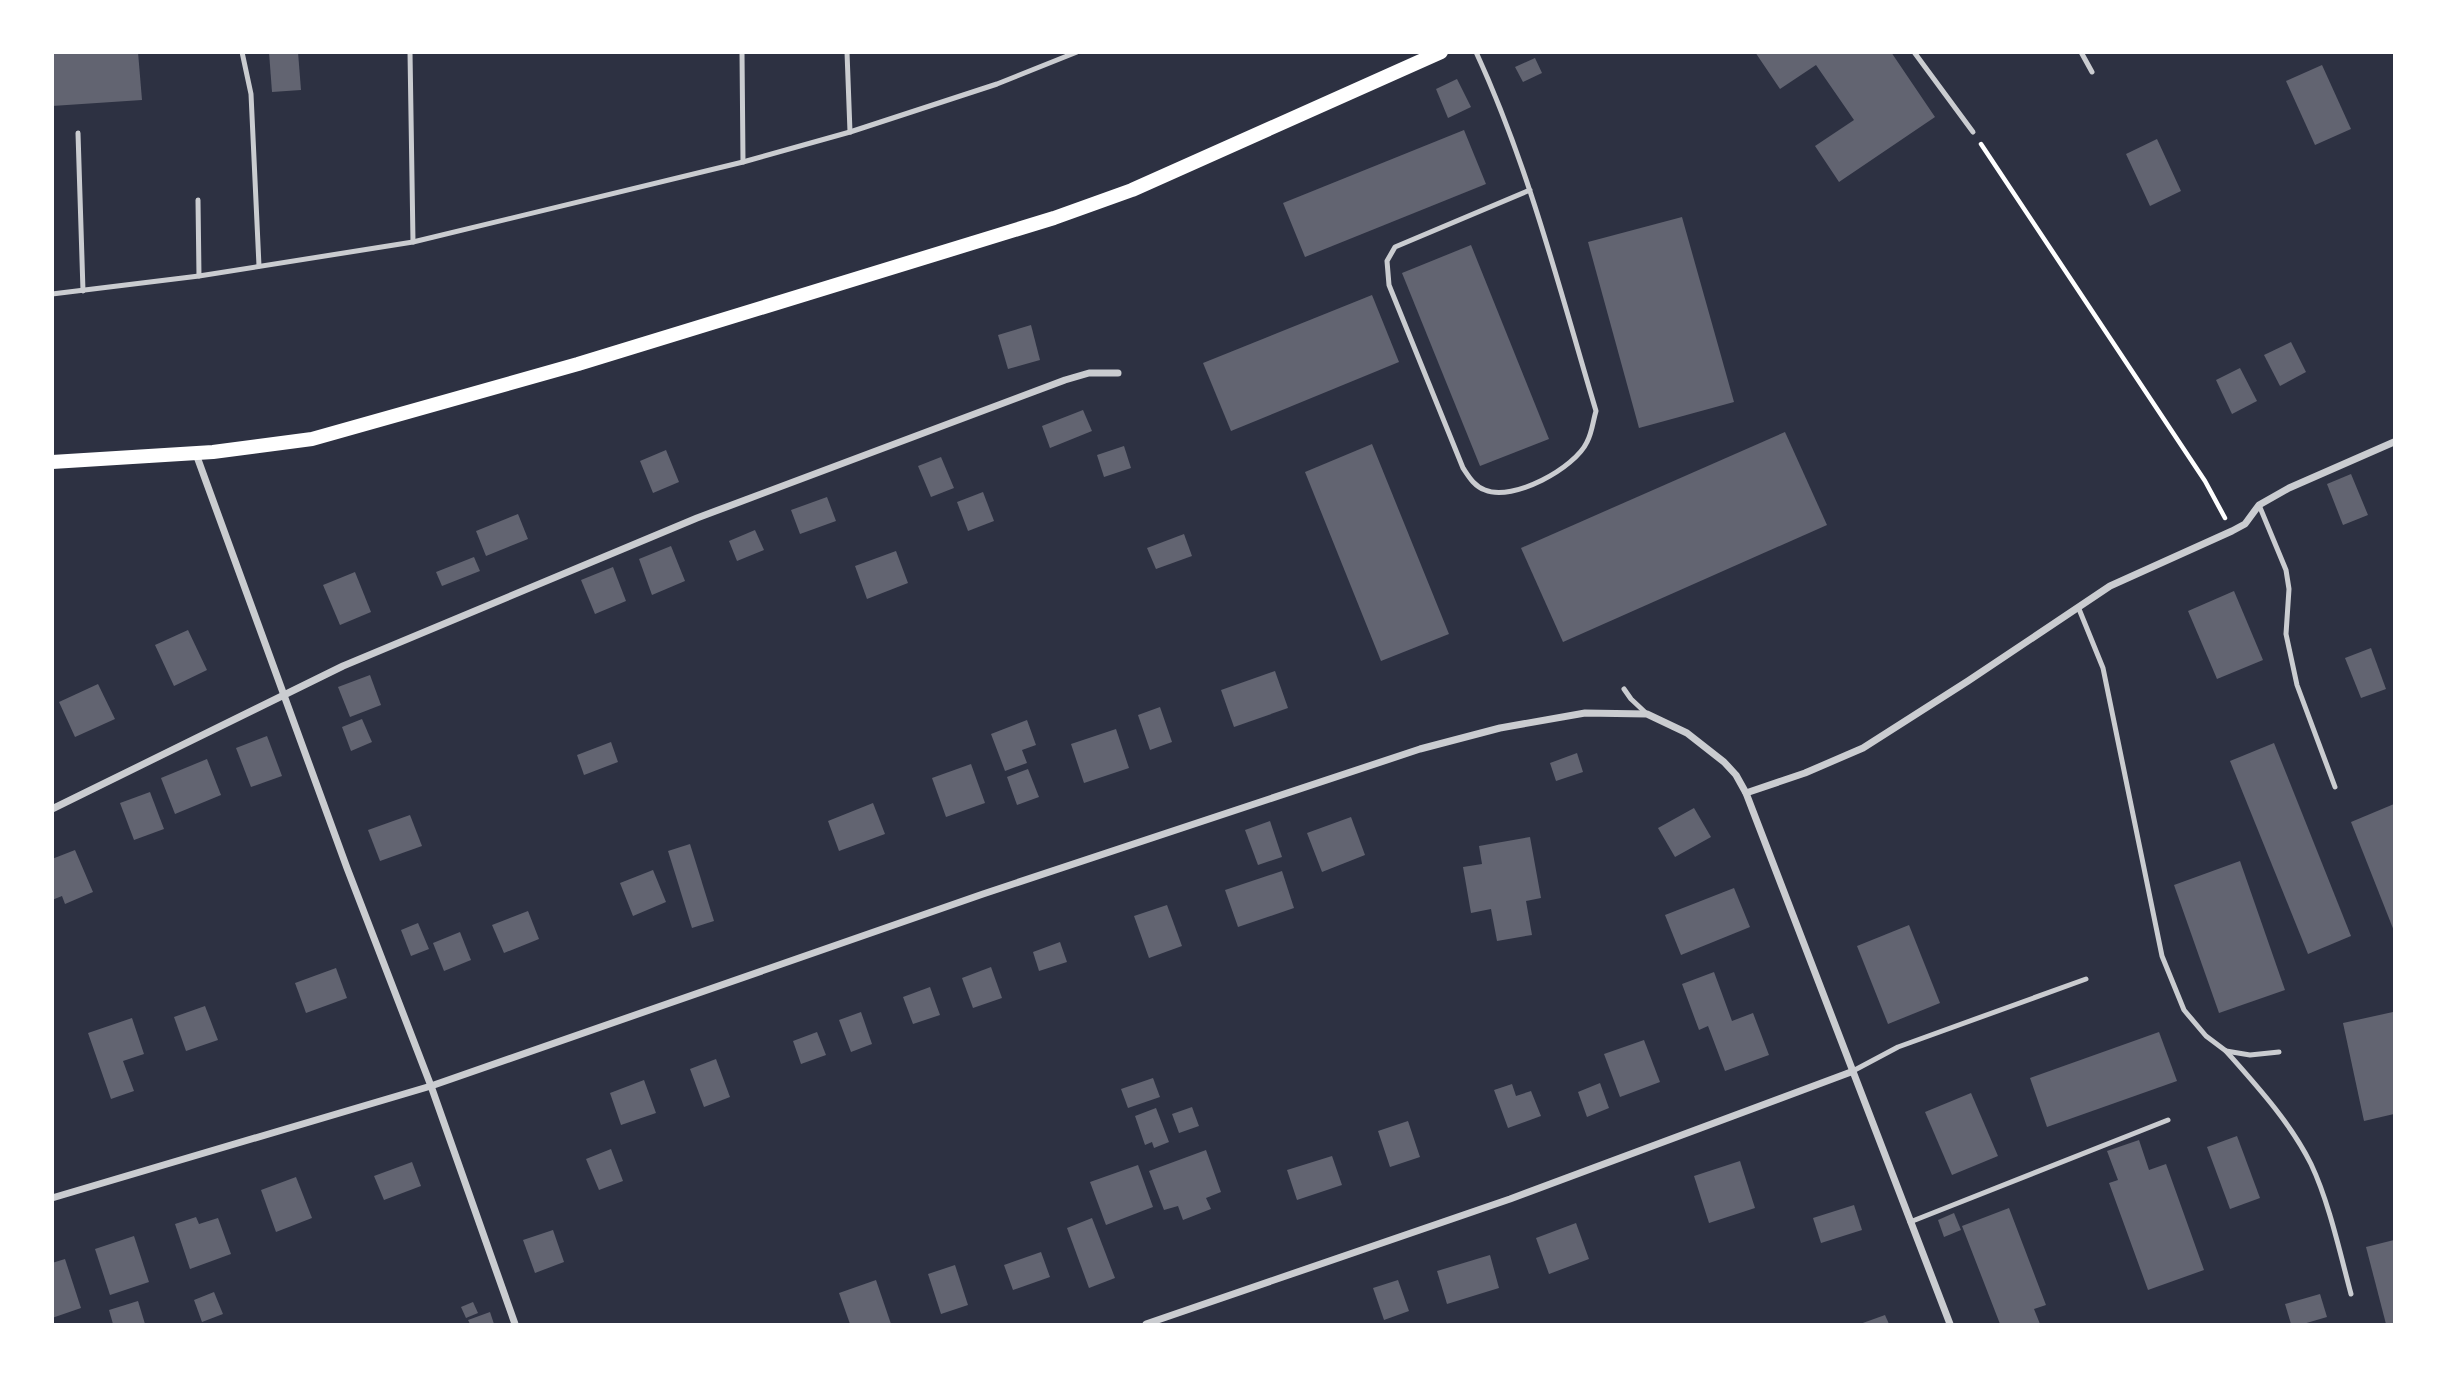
<svg xmlns="http://www.w3.org/2000/svg" width="2447" height="1377" viewBox="0 0 2447 1377" font-family="Literata,serif">
<style>
.building{fill:#626471}
.lines{fill:none;stroke-linecap:round;stroke-linejoin:round}
.path{stroke:#fff;stroke-width:4.5}
.service{stroke:#caccd0;stroke-width:5}
.minor{stroke:#caccd0;stroke-width:7}
.secondary{stroke:#fff;stroke-width:14}
</style>
<rect width="100%" height="100%" fill="#2d3142"/>
<g class="building">
<polygon points="52,52 138,52 142,100 52,106"/>
<polygon points="269,52 298,52 301,90 272,92"/>
<polygon points="1755,52 1891,52 1935,117 1839,182 1815,146 1854,120 1816,65 1780,89"/>
<polygon points="1535,58 1542,73 1523,82 1515,67"/>
<polygon points="2322,65 2351,129 2315,145 2286,81"/>
<polygon points="1457,79 1471,107 1448,118 1436,89"/>
<polygon points="1464,130 1486,184 1305,257 1283,203"/>
<polygon points="2157,139 2181,191 2150,206 2126,154"/>
<polygon points="1682,217 1734,402 1639,428 1588,242"/>
<polygon points="1471,245 1549,439 1480,466 1402,273"/>
<polygon points="1372,295 1399,362 1231,431 1203,363"/>
<polygon points="1031,325 1040,360 1008,369 998,335"/>
<polygon points="2291,342 2306,372 2280,386 2264,355"/>
<polygon points="2240,368 2257,401 2232,414 2216,380"/>
<polygon points="1083,410 1092,431 1050,448 1042,426"/>
<polygon points="1785,432 1827,525 1563,642 1521,548"/>
<polygon points="1372,444 1449,634 1381,661 1305,472"/>
<polygon points="1124,446 1131,468 1104,477 1097,455"/>
<polygon points="666,450 679,482 653,493 640,461"/>
<polygon points="941,457 954,488 931,497 918,466"/>
<polygon points="2351,474 2368,515 2343,525 2327,484"/>
<polygon points="983,492 994,521 968,531 957,502"/>
<polygon points="827,497 836,521 800,534 791,510"/>
<polygon points="518,514 528,539 486,556 476,531"/>
<polygon points="755,530 764,550 737,561 729,541"/>
<polygon points="1184,534 1192,556 1156,569 1147,548"/>
<polygon points="671,546 685,581 652,595 639,559"/>
<polygon points="896,551 908,583 867,599 855,566"/>
<polygon points="474,557 480,571 442,586 436,572"/>
<polygon points="613,567 626,601 595,614 581,580"/>
<polygon points="355,572 371,612 340,625 323,585"/>
<polygon points="2234,591 2263,660 2217,679 2188,611"/>
<polygon points="188,630 207,670 174,686 155,645"/>
<polygon points="2371,648 2386,689 2361,698 2345,658"/>
<polygon points="1275,671 1288,708 1234,727 1221,690"/>
<polygon points="370,675 381,705 350,717 338,687"/>
<polygon points="98,684 115,719 75,737 59,702"/>
<polygon points="1160,707 1172,742 1150,750 1138,715"/>
<polygon points="362,719 372,742 351,751 342,727"/>
<polygon points="1027,720 1036,745 1022,750 1027,763 1005,771 991,734"/>
<polygon points="1116,729 1129,768 1084,783 1071,744"/>
<polygon points="267,736 282,776 251,787 236,748"/>
<polygon points="611,742 618,762 584,775 577,755"/>
<polygon points="2274,743 2351,936 2308,954 2230,761"/>
<polygon points="1577,753 1583,772 1556,781 1550,763"/>
<polygon points="207,759 221,795 175,814 161,778"/>
<polygon points="971,764 985,803 946,817 932,778"/>
<polygon points="1028,769 1039,797 1017,805 1007,777"/>
<polygon points="150,792 164,829 134,840 120,803"/>
<polygon points="873,803 885,834 839,851 828,821"/>
<polygon points="2394,804 2394,931 2351,822"/>
<polygon points="1694,808 1711,837 1675,857 1658,828"/>
<polygon points="410,815 422,846 380,861 368,830"/>
<polygon points="1351,817 1365,855 1322,872 1307,833"/>
<polygon points="1270,821 1282,857 1258,865 1245,830"/>
<polygon points="1530,837 1541,898 1526,901 1532,935 1497,941 1491,909 1471,913 1463,867 1482,864 1479,846"/>
<polygon points="690,844 714,921 692,928 668,851"/>
<polygon points="75,850 93,892 65,904 62,896 52,900 52,859"/>
<polygon points="2240,861 2285,990 2219,1013 2174,885"/>
<polygon points="653,870 666,902 633,916 620,883"/>
<polygon points="1282,871 1294,908 1238,927 1225,890"/>
<polygon points="1734,888 1750,927 1681,955 1665,915"/>
<polygon points="1167,905 1182,946 1149,958 1134,916"/>
<polygon points="528,911 539,939 504,953 492,925"/>
<polygon points="418,923 429,949 411,956 401,930"/>
<polygon points="1909,925 1940,1003 1888,1024 1857,946"/>
<polygon points="460,932 471,960 444,971 433,943"/>
<polygon points="1060,942 1067,962 1039,971 1033,952"/>
<polygon points="991,967 1002,998 973,1008 962,978"/>
<polygon points="336,968 347,998 306,1013 295,983"/>
<polygon points="1714,972 1732,1021 1753,1013 1769,1055 1725,1071 1708,1026 1699,1030 1682,984"/>
<polygon points="930,987 940,1015 913,1024 903,997"/>
<polygon points="205,1006 218,1040 186,1051 174,1017"/>
<polygon points="861,1012 872,1044 851,1052 839,1020"/>
<polygon points="2393,1012 2394,1114 2364,1121 2343,1023"/>
<polygon points="132,1018 144,1054 123,1061 134,1091 111,1099 88,1033"/>
<polygon points="817,1032 826,1055 801,1064 793,1041"/>
<polygon points="2159,1032 2177,1081 2047,1127 2030,1078"/>
<polygon points="1644,1040 1660,1082 1620,1097 1604,1054"/>
<polygon points="716,1059 730,1097 704,1107 690,1069"/>
<polygon points="1153,1078 1160,1097 1128,1108 1121,1089"/>
<polygon points="644,1080 656,1113 621,1125 610,1093"/>
<polygon points="1600,1083 1609,1108 1587,1117 1578,1092"/>
<polygon points="1512,1084 1516,1096 1531,1091 1541,1116 1508,1128 1494,1090"/>
<polygon points="1971,1093 1998,1156 1952,1175 1925,1112"/>
<polygon points="1192,1107 1199,1126 1179,1133 1172,1114"/>
<polygon points="1156,1108 1169,1142 1154,1148 1152,1142 1145,1145 1135,1116"/>
<polygon points="1408,1121 1420,1157 1390,1167 1378,1131"/>
<polygon points="2237,1136 2260,1198 2230,1209 2207,1147"/>
<polygon points="2139,1140 2149,1170 2166,1164 2204,1270 2148,1290 2109,1183 2118,1180 2107,1151"/>
<polygon points="611,1149 623,1181 599,1190 586,1159"/>
<polygon points="1206,1150 1221,1192 1206,1198 1211,1209 1183,1220 1178,1206 1164,1210 1149,1171"/>
<polygon points="1332,1156 1342,1185 1297,1200 1287,1170"/>
<polygon points="1740,1161 1755,1208 1709,1223 1694,1176"/>
<polygon points="412,1162 421,1186 384,1200 374,1176"/>
<polygon points="1138,1165 1153,1207 1106,1225 1090,1182"/>
<polygon points="296,1177 312,1218 276,1232 261,1190"/>
<polygon points="1854,1205 1862,1230 1821,1243 1813,1218"/>
<polygon points="2009,1208 2046,1305 2034,1309 2040,1324 2000,1324 1962,1226"/>
<polygon points="1954,1213 1961,1230 1944,1237 1938,1220"/>
<polygon points="196,1217 199,1224 218,1218 231,1254 190,1269 175,1224"/>
<polygon points="1092,1218 1115,1278 1089,1288 1067,1228"/>
<polygon points="1576,1223 1589,1259 1549,1274 1536,1238"/>
<polygon points="553,1230 564,1262 535,1273 523,1240"/>
<polygon points="134,1236 149,1282 110,1295 95,1249"/>
<polygon points="2394,1240 2394,1324 2386,1324 2366,1247"/>
<polygon points="1041,1252 1050,1277 1013,1290 1004,1265"/>
<polygon points="1490,1255 1499,1288 1447,1304 1437,1271"/>
<polygon points="65,1259 81,1308 52,1318 52,1263"/>
<polygon points="955,1265 968,1305 941,1314 928,1274"/>
<polygon points="876,1280 891,1324 850,1324 839,1293"/>
<polygon points="1398,1280 1409,1311 1384,1320 1373,1288"/>
<polygon points="214,1292 223,1314 202,1322 194,1300"/>
<polygon points="2320,1294 2327,1317 2303,1324 2291,1324 2285,1304"/>
<polygon points="138,1301 145,1324 113,1324 109,1310"/>
<polygon points="473,1302 478,1313 466,1318 461,1307"/>
<polygon points="490,1312 494,1324 470,1324 468,1320"/>
<polygon points="1885,1315 1889,1324 1860,1324"/>
</g>
<g class="lines">
<polyline class="path" points="1981,144 2205,481 2225,518"/>
<g class="service">
<polyline points="242,52 251,94 259,266"/>
<polyline points="410,52 413,242"/>
<polyline points="742,52 743,162"/>
<polyline points="847,52 850,132"/>
<path d="M1476 52C1529 167 1560 291 1596 411 1593 421 1592 433 1587 442 1575 468 1513 502 1485 490 1474 486 1469 477 1463 468L1389 285 1387 261 1395 247 1530 190"/>
<polyline points="1914,52 1973,132"/>
<polyline points="2081,52 2092,72"/>
<polyline points="78,133 83,291"/>
<polyline points="198,200 199,276"/>
<polyline points="52,294 199,276 413,242 743,162 850,132 997,84 1077,52"/>
<polyline points="2259,505 2286,570 2289,589 2286,634 2297,685 2335,787"/>
<polyline points="2079,609 2103,668 2162,956 2184,1010 2206,1036 2226,1051 2250,1055 2279,1052"/>
<polyline points="1624,689 1631,699 1647,714"/>
<path d="M2226 1051C2257 1086 2290 1122 2311 1164 2329 1202 2340 1253 2351 1294"/>
<polyline points="1851,1072 1898,1047 2086,979"/>
<polyline points="1910,1222 2168,1120"/>
</g>
<g class="minor">
<polyline points="196,454 347,868 431,1086 515,1324"/>
<polyline points="1746,793 1805,773 1863,748 1968,681 2110,586 2232,531 2245,524 2259,505 2289,488 2394,442"/>
<polyline points="52,809 343,666 697,518 1065,380 1089,373 1118,373"/>
<polyline points="52,1198 431,1086 983,894 1420,749 1500,728 1585,713 1647,714 1687,733 1724,762 1736,775 1746,793 1950,1324"/>
<polyline points="1146,1324 1510,1199 1851,1072"/>
</g>
<polyline class="secondary" points="52,462 213,452 312,439 578,364 1054,218 1132,190 1441,52"/>
</g>
<rect width="2447" height="1377" fill="none" stroke="#ffffff" stroke-width="108"/>
</svg>
